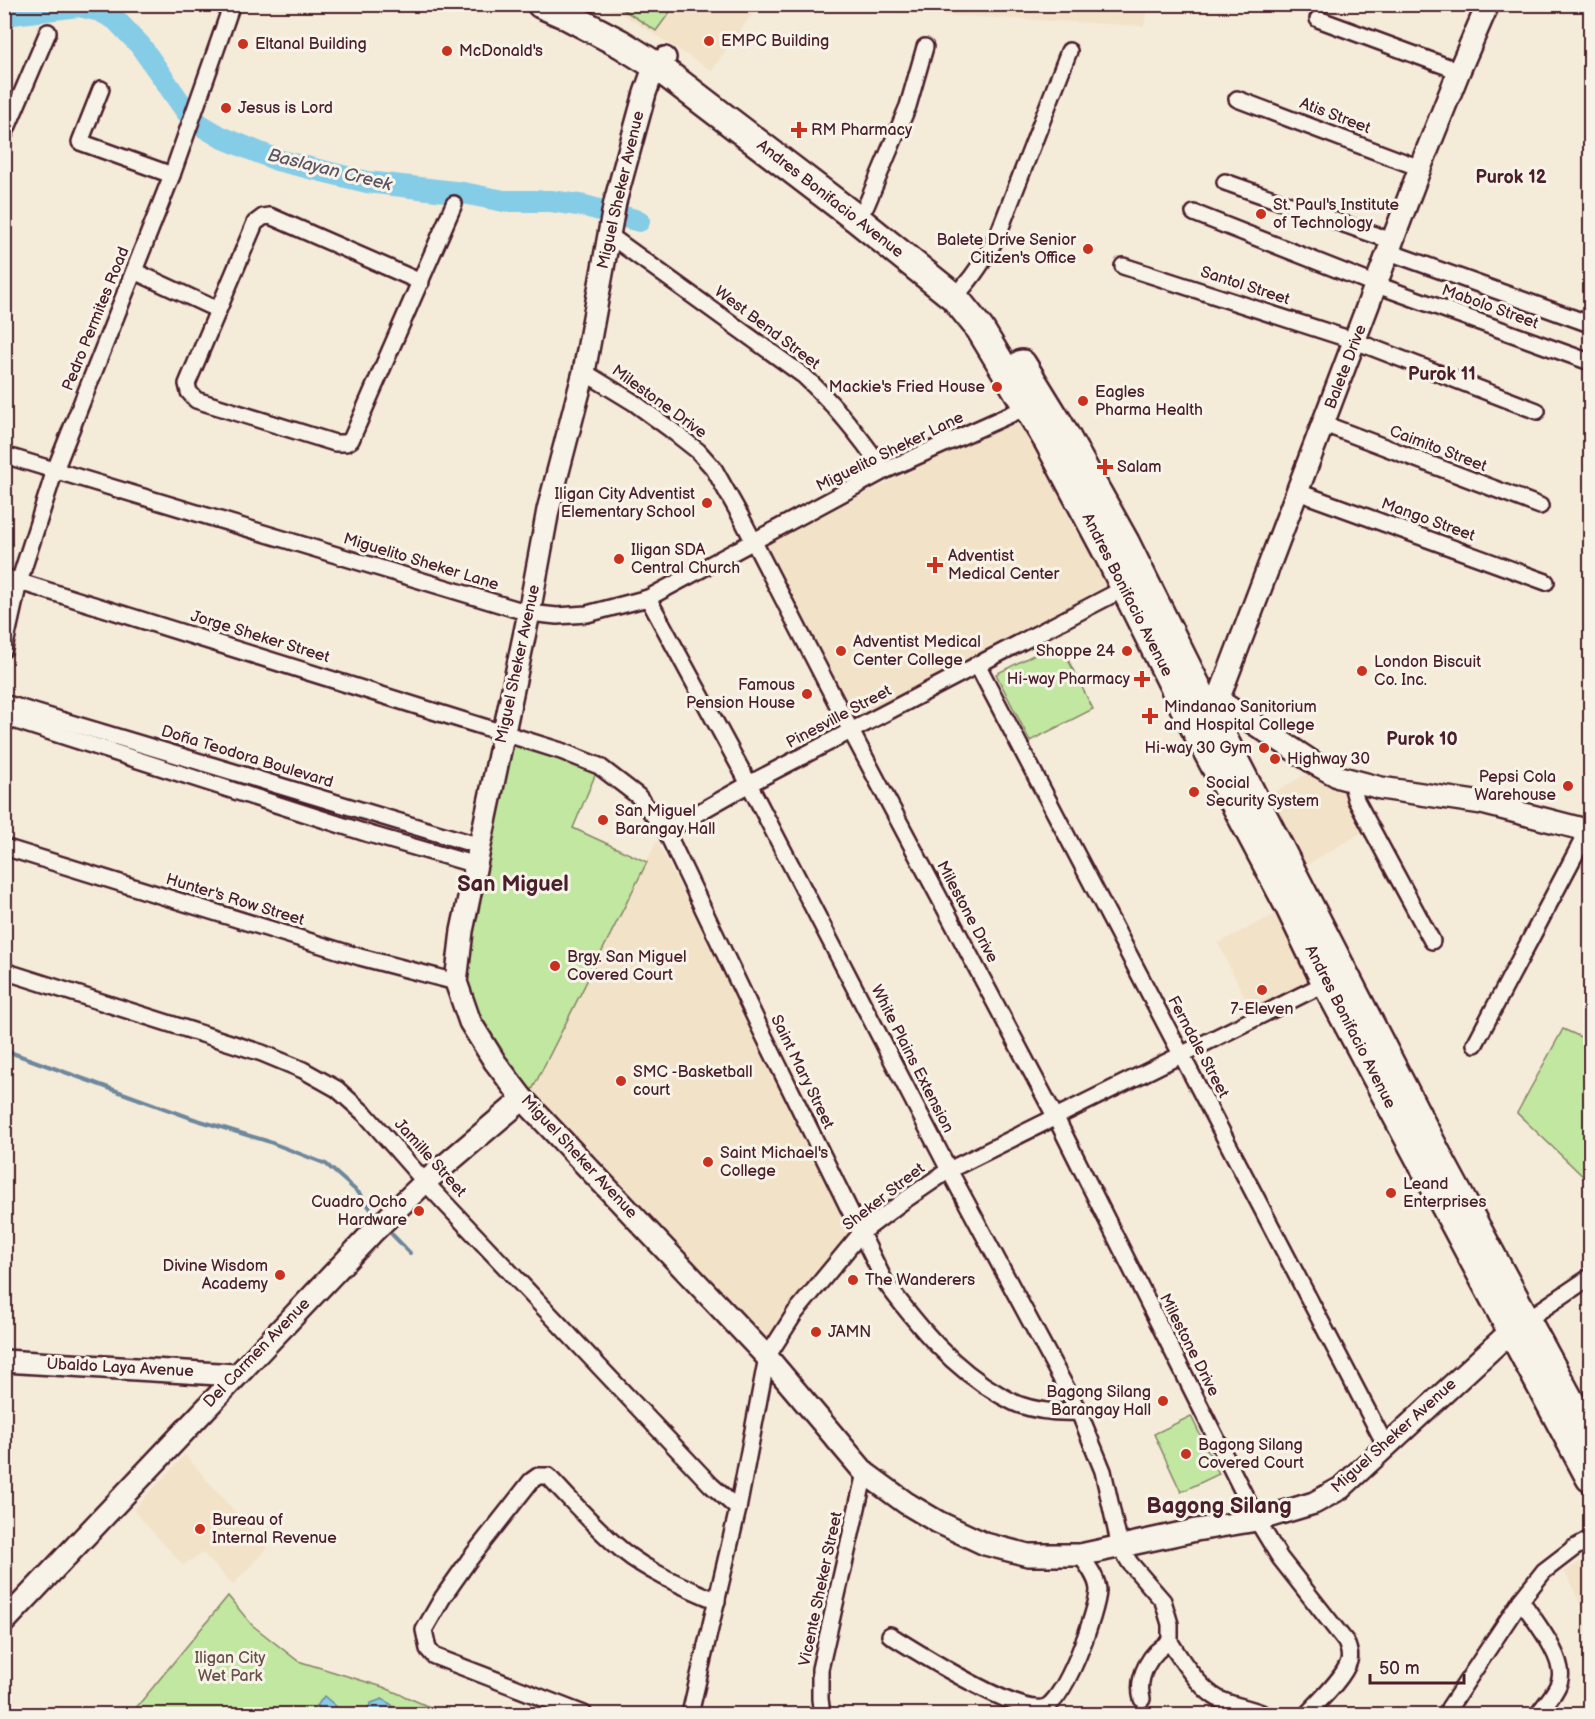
<svg xmlns="http://www.w3.org/2000/svg" width="1595" height="1719" viewBox="0 0 1595 1719" font-family="'Balsamiq Sans',sans-serif">
<style>
.built{fill:#f2e2c8}
.green{fill:#c1e7a1;stroke:#868366;stroke-width:1.5}
.water{fill:#85cce7;stroke:#6d879c;stroke-width:1.5}
.lines{fill:none;stroke-linecap:round;stroke-linejoin:round}
.stream{stroke:#6d879c;stroke-width:4}
.river{stroke:#85cce7;stroke-width:22}
.street-casing{stroke:#4a1f2b;stroke-width:20}
.secondary-casing{stroke:#4a1f2b;stroke-width:26}
.highway-casing{stroke:#4a1f2b;stroke-width:32}
.street{stroke:#f7f3e8;stroke-width:15}
.secondary{stroke:#f7f3e8;stroke-width:21}
.highway{stroke:#f7f3e8;stroke-width:27}
.poi-dot{fill:#c8321e;stroke:#f7f3e8;stroke-width:2}
.labels{text-anchor:middle;dominant-baseline:central;stroke-width:6;stroke-linejoin:round;paint-order:stroke}
.poi-label{font-size:16px;fill:#4a1f2b;stroke:#f7f3e8;text-anchor:start}
.street-label{font-size:16px;fill:#4a1f2b;stroke:#f7f3e8}
.park-label{font-size:16px;fill:#685148;stroke:#f7f3e8}
.water-label{font-size:18px;font-style:italic;fill:#5c5363;stroke:#f7f3e8}
.neighbourhood-label{font-size:18px;font-weight:bold;fill:#4a1f2b;stroke:#f7f3e8}
.district-label{font-size:22px;font-weight:bold;fill:#4a1f2b;stroke:#f7f3e8}
</style>
<rect width="100%" height="100%" fill="#f5ebd9"/>
<filter id="ink" filterUnits="userSpaceOnUse"><feTurbulence type="fractalNoise" baseFrequency=".0167" numOctaves="2"/><feDisplacementMap in="SourceGraphic" scale="12" xChannelSelector="R" yChannelSelector="G"/><feConvolveMatrix kernelMatrix="1 2 1 2 8 2 1 2 1" color-interpolation-filters="sRGB"/></filter>
<g filter="url(#ink)">
<g class="built">
<polygon points="604,5 1148,5 1144,26 760,5 735,36 712,71 627,17"/>
<polygon points="1018,417 1108,585 852,720 763,545"/>
<polygon points="1314,770 1346,785 1369,828 1303,867 1265,797"/>
<polygon points="657,841 853,1233 767,1343 532,1090"/>
<polygon points="1280,912 1315,983 1253,1014 1218,943"/>
<polygon points="185,1455 267,1548 233,1585 203,1553 183,1565 133,1510"/>
<polygon points="1590,1557 1590,1622 1564,1571"/>
</g>
<g class="green">
<polygon points="616,5 675,5 656,31"/>
<polygon points="1059,642 1093,709 1030,741 996,674"/>
<polygon points="508,739 596,773 573,828 647,862 532,1090 500,1060 477,1023 466,985 464,956"/>
<polygon points="1563,1029 1590,1041 1590,1183 1517,1113"/>
<polygon points="1191,1416 1219,1474 1181,1492 1154,1434"/>
<polygon points="228,1596 252,1625 298,1661 383,1687 446,1714 131,1714"/>
</g>
<g class="water">
<polygon points="324,1696 344,1713 342,1714 311,1714"/>
<polygon points="382,1699 392,1705 397,1714 364,1714 371,1703"/>
</g>
<g class="lines">
<g class="stream">
<polyline points="4,1050 194,1119 267,1141 326,1164 361,1195 377,1218"/>
<polyline points="386,1228 410,1253"/>
</g>
<polyline class="river" points="4,15 79,6 100,11 115,19 140,45 186,111 199,124 221,137 277,160 367,182 463,193 504,201 551,201 585,206 639,221"/>
<defs>
<g id="street">
<polyline points="1318,19 1459,71"/>
<polyline points="101,89 80,142 172,175"/>
<polyline points="1237,99 1420,168"/>
<polyline points="4,135 48,32"/>
<polyline points="1225,182 1392,241"/>
<polyline points="866,206 908,106 925,47"/>
<polyline points="1194,213 1377,285 1590,362"/>
<path d="M609 235 804 376C835 405 860 436 884 471"/>
<polyline points="1389,252 1587,323"/>
<polyline points="1123,266 1355,341 1537,411"/>
<polyline points="134,271 218,310"/>
<polyline points="421,282 270,216 263,217 255,223 187,384 189,392 196,400 335,443 346,443 351,440 454,204"/>
<path d="M954 297C974 278 987 256 999 232L1069 51"/>
<path d="M584 372 633 402 670 429 698 451 714 469 741 517 851 731 1056 1118 1257 1520 1280 1558 1346 1642C1348 1648 1351 1654 1349 1661 1344 1678 1319 1701 1307 1714"/>
<polyline points="1324,424 1540,506"/>
<polyline points="4,455 529,613 557,616 587,614 648,598 884,471 1027,407"/>
<polyline points="1298,492 1546,582"/>
<path d="M4 577 561 751 599 766 638 796 666 831 761 1030 885 1282C918 1326 952 1368 1000 1395 1006 1398 1013 1403 1020 1405 1040 1412 1059 1413 1079 1412"/>
<path d="M648 598 749 784 949 1170 1079 1412 1103 1471 1120 1547 1130 1563 1163 1601 1170 1624V1642C1150 1652 1136 1677 1142 1699"/>
<polyline points="4,649 19,582 55,470 172,175 232,4"/>
<polyline points="977,664 1386,1446"/>
<polyline points="4,703 480,846"/>
<polyline points="4,717 369,834 476,865"/>
<polyline points="1351,781 1356,800 1432,941"/>
<polyline points="666,831 749,784 1125,588"/>
<polyline points="4,847 360,957 456,982"/>
<polyline points="4,971 262,1053 303,1070 337,1089 366,1115 425,1182 711,1485 738,1509"/>
<polyline points="1475,1044 1588,830"/>
<polyline points="1522,1323 1590,1277"/>
<path d="M1521 1600C1533 1619 1565 1657 1560 1679 1558 1691 1545 1704 1538 1714"/>
<path d="M890 1635C917 1652 1014 1713 1043 1708 1064 1705 1097 1612 1098 1591 1098 1578 1087 1565 1080 1555"/>
<path d="M1170 1642C1181 1660 1201 1690 1219 1699 1234 1706 1250 1708 1264 1714"/>
<path d="M584 1714 434 1656 428 1649 424 1630 443 1597 469 1560 531 1481 538 1476H548C573 1502 595 1528 623 1551 650 1573 685 1587 717 1601"/>
<polyline points="690,1714 738,1509 767,1357 795,1313 861,1233 902,1202 949,1170 1326,983"/>
<polyline points="822,1714 820,1699 820,1669 865,1473"/>
<polyline points="1447,1714 1449,1708 1521,1600 1544,1571 1574,1548 1590,1539"/>
</g>
<g id="secondary">
<polyline points="665,58 651,76 645,93 615,202 584,372 548,510 529,613 462,931 456,982 470,1022 495,1062 523,1099 767,1357 865,1473 906,1503 938,1522 985,1544 1028,1555 1080,1555 1196,1530 1257,1520 1314,1503 1341,1488 1512,1330"/>
<polyline points="1218,700 1314,763 1339,777 1381,788 1482,803 1590,831"/>
<polyline points="1194,712 1218,700 1420,168 1459,71 1488,4"/>
<polyline points="4,1361 235,1375"/>
<polyline points="4,1622 372,1233 425,1182 523,1099"/>
</g>
<g id="highway">
<polyline points="541,4 566,15 621,44 658,67 857,219 954,297 980,329 1048,441 1108,554 1188,715 1290,908 1326,983 1590,1478"/>
<polyline points="1022,364 1059,424 1125,542 1206,705 1440,1160 1590,1438"/>
</g>
</defs>
<use href="#street" class="street-casing"/>
<use href="#secondary" class="secondary-casing"/>
<use href="#highway" class="highway-casing"/>
<use href="#street" class="street"/>
<use href="#secondary" class="secondary"/>
<use href="#highway" class="highway"/>
</g>
</g>
<g class="poi-dot">
<circle cx="709" cy="41" r="6"/>
<circle cx="243" cy="44" r="6"/>
<circle cx="447" cy="51" r="6"/>
<circle cx="226" cy="108" r="6"/>
<path d="M796 121h6v6h6v6h-6v6h-6v-6h-6v-6h6z"/>
<circle cx="1261" cy="214" r="6"/>
<circle cx="1088" cy="249" r="6"/>
<circle cx="997" cy="387" r="6"/>
<circle cx="1083" cy="401" r="6"/>
<path d="M1102 458h6v6h6v6h-6v6h-6v-6h-6v-6h6z"/>
<circle cx="707" cy="503" r="6"/>
<circle cx="619" cy="559" r="6"/>
<path d="M932 556h6v6h6v6h-6v6h-6v-6h-6v-6h6z"/>
<circle cx="841" cy="651" r="6"/>
<circle cx="1127" cy="651" r="6"/>
<circle cx="1362" cy="671" r="6"/>
<path d="M1139 670h6v6h6v6h-6v6h-6v-6h-6v-6h6z"/>
<circle cx="807" cy="694" r="6"/>
<path d="M1147 707h6v6h6v6h-6v6h-6v-6h-6v-6h6z"/>
<circle cx="1264" cy="748" r="6"/>
<circle cx="1275" cy="759" r="6"/>
<circle cx="1568" cy="786" r="6"/>
<circle cx="1194" cy="792" r="6"/>
<circle cx="603" cy="820" r="6"/>
<circle cx="555" cy="966" r="6"/>
<circle cx="1262" cy="990" r="6"/>
<circle cx="621" cy="1081" r="6"/>
<circle cx="708" cy="1162" r="6"/>
<circle cx="1391" cy="1193" r="6"/>
<circle cx="419" cy="1211" r="6"/>
<circle cx="280" cy="1275" r="6"/>
<circle cx="853" cy="1280" r="6"/>
<circle cx="816" cy="1332" r="6"/>
<circle cx="1163" cy="1401" r="6"/>
<circle cx="1186" cy="1454" r="6"/>
<circle cx="200" cy="1529" r="6"/>
</g>
<g class="labels">
<g class="poi-label">
<text x="721" y="41">EMPC Building</text>
<text x="255" y="44">Eltanal Building</text>
<text x="459" y="51">McDonald's</text>
<text x="238" y="108">Jesus is Lord</text>
<text x="811" y="130">RM Pharmacy</text>
<text x="1273" y="205">St. Paul's Institute<tspan x="1273" dy="18">of Technology</tspan></text>
<text x="1076" y="240" text-anchor="end">Balete Drive Senior<tspan x="1076" dy="18">Citizen's Office</tspan></text>
<text x="985" y="387" text-anchor="end">Mackie's Fried House</text>
<text x="1095" y="392">Eagles<tspan x="1095" dy="18">Pharma Health</tspan></text>
<text x="1117" y="467">Salam</text>
<text x="695" y="494" text-anchor="end">Iligan City Adventist<tspan x="695" dy="18">Elementary School</tspan></text>
<text x="631" y="550">Iligan SDA<tspan x="631" dy="18">Central Church</tspan></text>
<text x="948" y="556">Adventist<tspan x="948" dy="18">Medical Center</tspan></text>
<text x="853" y="642">Adventist Medical<tspan x="853" dy="18">Center College</tspan></text>
<text x="1115" y="651" text-anchor="end">Shoppe 24</text>
<text x="1374" y="662">London Biscuit<tspan x="1374" dy="18">Co. Inc.</tspan></text>
<text x="1130" y="679" text-anchor="end">Hi-way Pharmacy</text>
<text x="795" y="685" text-anchor="end">Famous<tspan x="795" dy="18">Pension House</tspan></text>
<text x="1164" y="707">Mindanao Sanitorium<tspan x="1164" dy="18">and Hospital College</tspan></text>
<text x="1252" y="748" text-anchor="end">Hi-way 30 Gym</text>
<text x="1287" y="759">Highway 30</text>
<text x="1556" y="777" text-anchor="end">Pepsi Cola<tspan x="1556" dy="18">Warehouse</tspan></text>
<text x="1206" y="783">Social<tspan x="1206" dy="18">Security System</tspan></text>
<text x="615" y="811">San Miguel<tspan x="615" dy="18">Barangay Hall</tspan></text>
<text x="567" y="957">Brgy. San Miguel<tspan x="567" dy="18">Covered Court</tspan></text>
<text x="1262" y="1009" text-anchor="middle">7-Eleven</text>
<text x="633" y="1072">SMC -Basketball<tspan x="633" dy="18">court</tspan></text>
<text x="720" y="1153">Saint Michael's<tspan x="720" dy="18">College</tspan></text>
<text x="1403" y="1184">Leand<tspan x="1403" dy="18">Enterprises</tspan></text>
<text x="407" y="1202" text-anchor="end">Cuadro Ocho<tspan x="407" dy="18">Hardware</tspan></text>
<text x="268" y="1266" text-anchor="end">Divine Wisdom<tspan x="268" dy="18">Academy</tspan></text>
<text x="865" y="1280">The Wanderers</text>
<text x="828" y="1332">JAMN</text>
<text x="1151" y="1392" text-anchor="end">Bagong Silang<tspan x="1151" dy="18">Barangay Hall</tspan></text>
<text x="1198" y="1445">Bagong Silang<tspan x="1198" dy="18">Covered Court</tspan></text>
<text x="212" y="1520">Bureau of<tspan x="212" dy="18">Internal Revenue</tspan></text>
</g>
<g class="street-label">
<text transform="translate(1335 116) rotate(21)">Atis Street</text>
<text transform="translate(621 190) rotate(-77)">Miguel Sheker Avenue</text>
<text transform="translate(830 199) rotate(38)">Andres Bonifacio Avenue</text>
<text transform="translate(1245 286) rotate(18)">Santol Street</text>
<text transform="translate(1490 307) rotate(20)">Mabolo Street</text>
<text transform="translate(96 319) rotate(-68)">Pedro Permites Road</text>
<text transform="translate(767 328) rotate(37)">West Bend Street</text>
<text transform="translate(1346 367) rotate(-69)">Balete Drive</text>
<text transform="translate(659 402) rotate(36)">Milestone Drive</text>
<text transform="translate(1438 449) rotate(21)">Caimito Street</text>
<text transform="translate(890 452) rotate(-26)">Miguelito Sheker Lane</text>
<text transform="translate(1428 520) rotate(20)">Mango Street</text>
<text transform="translate(421 562) rotate(17)">Miguelito Sheker Lane</text>
<text transform="translate(1127 595) rotate(63)">Andres Bonifacio Avenue</text>
<text transform="translate(260 637) rotate(17)">Jorge Sheker Street</text>
<text transform="translate(518 664) rotate(-78)">Miguel Sheker Avenue</text>
<text transform="translate(839 717) rotate(-28)">Pinesville Street</text>
<text transform="translate(247 757) rotate(17)">Doña Teodora Boulevard</text>
<text transform="translate(235 900) rotate(17)">Hunter's Row Street</text>
<text transform="translate(967 912) rotate(62)">Milestone Drive</text>
<text transform="translate(1350 1027) rotate(63)">Andres Bonifacio Avenue</text>
<text transform="translate(1198 1047) rotate(62)">Ferndale Street</text>
<text transform="translate(912 1059) rotate(63)">White Plains Extension</text>
<text transform="translate(802 1072) rotate(64)">Saint Mary Street</text>
<text transform="translate(579 1157) rotate(47)">Miguel Sheker Avenue</text>
<text transform="translate(430 1158) rotate(48)">Jamille Street</text>
<text transform="translate(884 1197) rotate(-38)">Sheker Street</text>
<text transform="translate(1189 1345) rotate(63)">Milestone Drive</text>
<text transform="translate(257 1353) rotate(-46)">Del Carmen Avenue</text>
<text transform="translate(120 1368) rotate(3)">Ubaldo Laya Avenue</text>
<text transform="translate(1394 1436) rotate(-42)">Miguel Sheker Avenue</text>
<text transform="translate(821 1589) rotate(-78)">Vicente Sheker Street</text>
</g>
<g class="park-label">
<text x="230" y="1658">Iligan City<tspan x="230" dy="18">Wet Park</tspan></text>
</g>
<g class="water-label">
<text transform="translate(330 170) rotate(14)">Baslayan Creek</text>
</g>
<g class="neighbourhood-label">
<text x="1511" y="177">Purok 12</text>
<text x="1442" y="374">Purok 11</text>
<text x="1422" y="739">Purok 10</text>
</g>
<g class="district-label">
<text x="513" y="884">San Miguel</text>
<text x="1219" y="1506">Bagong Silang</text>
</g>
</g>
<rect width="1595" height="1719" fill="none" stroke="#f7f3e8" stroke-width="24"/>
<rect x="12" y="12" width="1571" height="1695" fill="none" stroke="#4a1f2b" stroke-width="2" filter="url(#ink)"/>
<path d="M1370 1674v9h94v-9" fill="none" stroke="#4a1f2b" stroke-width="3"/>
<text x="1379" y="1674" font-size="18" fill="#4a1f2b" stroke="#f7f3e8" stroke-width="4.5" paint-order="stroke">50 m</text>
</svg>
